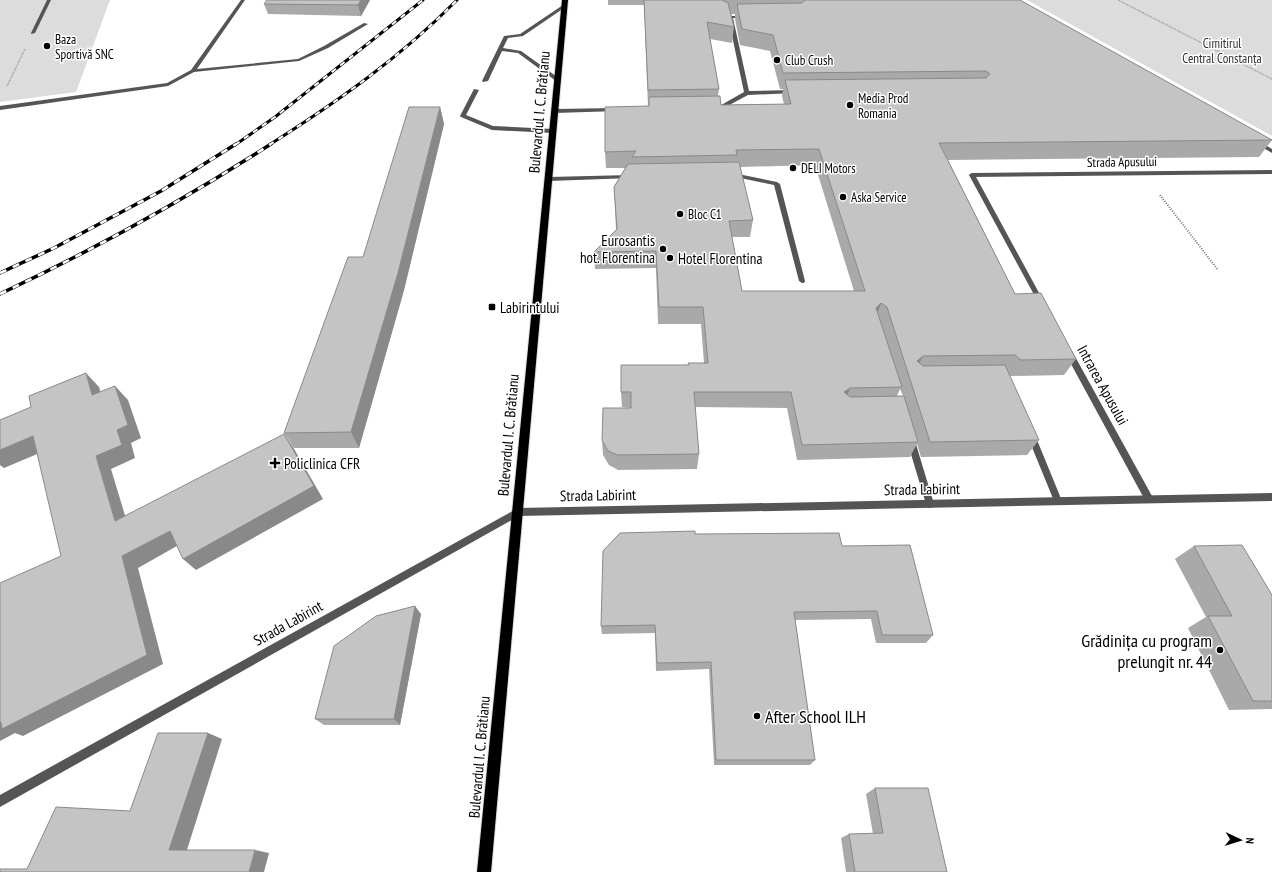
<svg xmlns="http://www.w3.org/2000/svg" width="1272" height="872" viewBox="0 0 1272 872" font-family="'PT Sans Narrow',sans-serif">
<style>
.green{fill:#dcdcdc}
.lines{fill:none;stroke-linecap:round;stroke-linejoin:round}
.primary-casing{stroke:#dbdbdb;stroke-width:2}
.path-far1{stroke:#777;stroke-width:1.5;stroke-dasharray:0.5 1;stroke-linecap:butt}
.path{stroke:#777;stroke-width:2;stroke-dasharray:1 1.5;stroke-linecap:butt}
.lane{fill:#555;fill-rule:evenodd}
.street{fill:#555;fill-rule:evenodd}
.primary{fill:#000;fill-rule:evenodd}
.rail-far1-casing{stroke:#000;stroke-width:3}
.rail-casing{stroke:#000;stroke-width:3.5}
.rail-far1{stroke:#fff;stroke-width:2;stroke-dasharray:5.5;stroke-linecap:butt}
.rail{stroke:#fff;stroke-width:2.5;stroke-dasharray:7;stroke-linecap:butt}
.wall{fill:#a9a9a9;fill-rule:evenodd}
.shaded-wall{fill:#898989}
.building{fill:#c4c4c4;stroke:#898989}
.poi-dot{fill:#000;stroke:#fff;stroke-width:1.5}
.labels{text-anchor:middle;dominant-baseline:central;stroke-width:3;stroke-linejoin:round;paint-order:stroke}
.far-poi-label{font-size:13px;fill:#000;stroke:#fff;text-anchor:start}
.far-park-label{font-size:13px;fill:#333;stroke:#fff}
.far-street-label{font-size:13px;fill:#000;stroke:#fff}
.street-label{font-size:15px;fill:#000;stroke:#fff}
.poi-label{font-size:15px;fill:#000;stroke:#fff;text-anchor:start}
.near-poi-label{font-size:18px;fill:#000;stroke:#fff;text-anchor:end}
</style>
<rect width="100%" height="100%" fill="#fff"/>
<g class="green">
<polygon points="0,0 110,0 76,92 0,102"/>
<polygon points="1027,0 1272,0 1272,136"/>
</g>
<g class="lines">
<defs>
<polygon id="primary" points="562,0 568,0 491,872 477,872"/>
</defs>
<use href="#primary" class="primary-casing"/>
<g class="path-far1">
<polyline points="1118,0 1272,79"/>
<polyline points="7,86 25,49"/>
</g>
<polyline class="path" points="1160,195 1218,270"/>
<g class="lane">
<polygon points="47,0 51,0 35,33 31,34 31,33"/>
<polygon points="241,0 245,0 197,69 298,59 324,46 364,23 368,24 328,48 299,61 194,72 168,86 0,110 0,106 167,83 191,70"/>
<polygon points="563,5 567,6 523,36 508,38 503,48 521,51 560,79 560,81 556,81 518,53 502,51 488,81 483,82 482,81 504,36 520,34"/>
<polygon points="730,16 745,16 747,17 745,18 733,18 749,91 792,90 794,91 794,93 748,95 720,110 716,110 716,108 744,92 728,17"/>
<polygon points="474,89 479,90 466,115 493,126 553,129 556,131 553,133 492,130 461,117 460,116"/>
<polygon points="616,108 619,110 618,111 555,113 552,111 555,109"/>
<polygon points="733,173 777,182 780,184 805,281 804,283 802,283 799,281 774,185 731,176 730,175"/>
<polygon points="972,173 975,175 1044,302 1043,304 1041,304 1038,302 969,175"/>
<polygon points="630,175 632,176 632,178 549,181 546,179 549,177"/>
<polygon points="1069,350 1072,351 1152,496 1153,499 1152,502 1149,503 1146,502 1065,353"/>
<polygon points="1031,432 1034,433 1035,435 1062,501 1061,504 1058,505 1055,504 1054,501 1027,435 1028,433"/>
<polygon points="911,438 914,439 915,441 934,504 933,507 930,508 927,507 926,504 907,441 908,439"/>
</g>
<g class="street">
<polygon points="1257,140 1272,149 1272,153 1255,143 1254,142"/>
<polygon points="1272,170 1272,174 972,177 969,175 972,173"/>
<polygon points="1272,493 1272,501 519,516 0,807 0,795 518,508"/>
</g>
<use href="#primary" class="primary"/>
<defs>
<g id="rail-far1">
<polyline points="235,145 275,117 423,0"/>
<path d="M269 145C337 102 401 57 457 0"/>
</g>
<g id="rail">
<polyline points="0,273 54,248 161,191 236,144"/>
<path d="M0 294C93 250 184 200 271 144"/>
</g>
</defs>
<use href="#rail-far1" class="rail-far1-casing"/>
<use href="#rail" class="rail-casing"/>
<use href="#rail-far1" class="rail-far1"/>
<use href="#rail" class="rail"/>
</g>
<g class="wall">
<polygon points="267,0 370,0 361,16 268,14 264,4"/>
<path d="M608 0H1020L1272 140 1259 157 948 160 1015 294 1076 359 1064 375 1011 376 1009 375 1039 440 1027 455 921 457 917 444 910 457 797 460 787 408 695 407 699 454 697 469 618 470 609 465 603 455 602 440 631 408 622 407 621 392 688 365 704 363 701 324H658L656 268 595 269 594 252 616 230 614 187 625 168H606L605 152 648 106 644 5H608ZM731 14H735V19L740 45 770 51 780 89H783L782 96 784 104 721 105 718 96 719 89 710 39 732 43 734 27ZM815 165 854 291H742L732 237H750L753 220 740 167ZM900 389 903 396H897Z"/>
<polygon points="440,107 444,124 404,290 359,448 294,448 284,433 363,257"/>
<polygon points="695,534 842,546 933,635 926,643 876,643 871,619 795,620 815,760 810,765 714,765 709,669 656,671 655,633 602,634 601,626"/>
<polygon points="1194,546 1272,595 1272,709 1229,710 1188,628 1206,617 1175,559"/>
<polygon points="421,614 400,725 324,725 315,719"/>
<polygon points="875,788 947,872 846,872 841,838 849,834 873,834 866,794"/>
</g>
<g class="shaded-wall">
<polygon points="361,0 370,0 361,16 358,5"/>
<polygon points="440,107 444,124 404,290 359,448 351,432"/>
<polygon points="881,303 875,320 876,308"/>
<polygon points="923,356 915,372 917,361"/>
<polygon points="86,373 99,387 106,409 92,395"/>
<polygon points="115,386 128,400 141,438 131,443 135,458 111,469 130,532 115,521 96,456 117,430"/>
<polygon points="850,388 844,404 844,392"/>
<polygon points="284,434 293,447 323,499 196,570 183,559"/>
<polygon points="33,436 49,449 4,468 0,465 0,450"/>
<polygon points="170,531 184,542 138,568 163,664 23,736 15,733 0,741 0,722 122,556"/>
<polygon points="415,606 421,614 400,725 394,719"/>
<polygon points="208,733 222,739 186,853 169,850"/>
<polygon points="255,850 269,853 264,872 249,872"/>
</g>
<g class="building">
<polygon points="267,0 361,0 358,5 264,4"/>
<polygon points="644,0 722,0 728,3 734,27 707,22 719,89 648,90"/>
<polygon points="805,0 1020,0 1272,140 939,143 1015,294 1041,293 1076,359 1021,360 1015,355 923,356 917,361 923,366 1005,365 1039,440 930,442 887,307 881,303 876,308 902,387 850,388 844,392 850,397 904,396 918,442 802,445 791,392 694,392 699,454 618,455 608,451 602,440 603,408 631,408 631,392 621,392 621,365 689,365 688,363 708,363 703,307 659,307 656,251 594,252 617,229 614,187 628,164 739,162 753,220 729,221 742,291 865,291 819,149 736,150 737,155 632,157 636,151 605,152 605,107 649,106 649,97 720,96 721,105 791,104 785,80 986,78 990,74 986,71 783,73 773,35 742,29 737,4 802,3"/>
<polygon points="409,107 440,107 398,273 351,432 284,433 348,257 363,257"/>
<polygon points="86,373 92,395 115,386 128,425 117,430 122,445 96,456 115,521 284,434 314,486 183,559 170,531 122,556 147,655 2,729 1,722 0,722 0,583 61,556 33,436 0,450 0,420 31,407 29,396"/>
<polygon points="695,531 695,534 839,533 842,546 910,545 933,635 882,635 877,611 794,612 815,760 716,760 711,662 657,663 655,625 601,626 603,551 620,533"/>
<polygon points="1242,545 1272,595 1272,701 1253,701 1208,616 1232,616 1194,546"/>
<polygon points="415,606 394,719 315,719 334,646 376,616"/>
<polygon points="158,733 208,733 169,850 255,850 249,872 0,872 0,869 27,869 56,807 130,811"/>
<polygon points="875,788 928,788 947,872 855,872 849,834 883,833"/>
</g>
<g class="poi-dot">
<circle cx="47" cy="46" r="4"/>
<circle cx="777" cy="60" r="4"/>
<circle cx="850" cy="105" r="4"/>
<circle cx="793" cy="168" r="4"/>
<circle cx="843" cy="197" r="4"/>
<circle cx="680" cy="214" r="4"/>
<circle cx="663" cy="249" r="4"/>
<circle cx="670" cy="258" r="4"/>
<rect x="488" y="303" width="8" height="8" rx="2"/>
<path d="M273 457h4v4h4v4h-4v4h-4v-4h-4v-4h4z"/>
<circle cx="1220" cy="650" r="4"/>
<circle cx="757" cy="716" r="4"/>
</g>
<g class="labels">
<g class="far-poi-label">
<text x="55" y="39">Baza<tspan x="55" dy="15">Sportivă SNC</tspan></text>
<text x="785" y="60">Club Crush</text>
<text x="858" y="98">Media Prod<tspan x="858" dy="15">Romania</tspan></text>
<text x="801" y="168">DELI Motors</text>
<text x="851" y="197">Aska Service</text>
<text x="688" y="214">Bloc C1</text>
</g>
<g class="far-park-label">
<text x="1222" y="43">Cimitirul<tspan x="1222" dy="15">Central Constanța</tspan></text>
</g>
<g class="far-street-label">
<text transform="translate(1122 162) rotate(-1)">Strada Apusului</text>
</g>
<g class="street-label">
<text transform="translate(539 112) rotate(-85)">Bulevardul I. C. Brătianu</text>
<text transform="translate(1103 385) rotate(61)">Intrarea Apusului</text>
<text transform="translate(508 435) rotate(-85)">Bulevardul I. C. Brătianu</text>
<text transform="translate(922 489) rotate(-1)">Strada Labirint</text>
<text transform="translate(598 495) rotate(-1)">Strada Labirint</text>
<text transform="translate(288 623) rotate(-29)">Strada Labirint</text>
<text transform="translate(479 757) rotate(-85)">Bulevardul I. C. Brătianu</text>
</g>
<g class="poi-label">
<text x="655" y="240" text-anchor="end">Eurosantis<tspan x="655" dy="17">hot. Florentina</tspan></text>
<text x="678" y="258">Hotel Florentina</text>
<text x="500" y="307">Labirintului</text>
<text x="284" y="463">Policlinica CFR</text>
</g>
<g class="near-poi-label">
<text x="1212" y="640">Grădinița cu program<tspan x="1212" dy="21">prelungit nr. 44</tspan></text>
<text x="765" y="716" text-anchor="start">After School ILH</text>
</g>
</g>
<g transform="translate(1240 840) rotate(94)" stroke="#ffffff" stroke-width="3" paint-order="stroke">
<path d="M0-3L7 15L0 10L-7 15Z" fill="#000000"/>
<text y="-6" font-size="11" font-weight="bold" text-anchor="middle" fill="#000000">N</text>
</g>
</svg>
